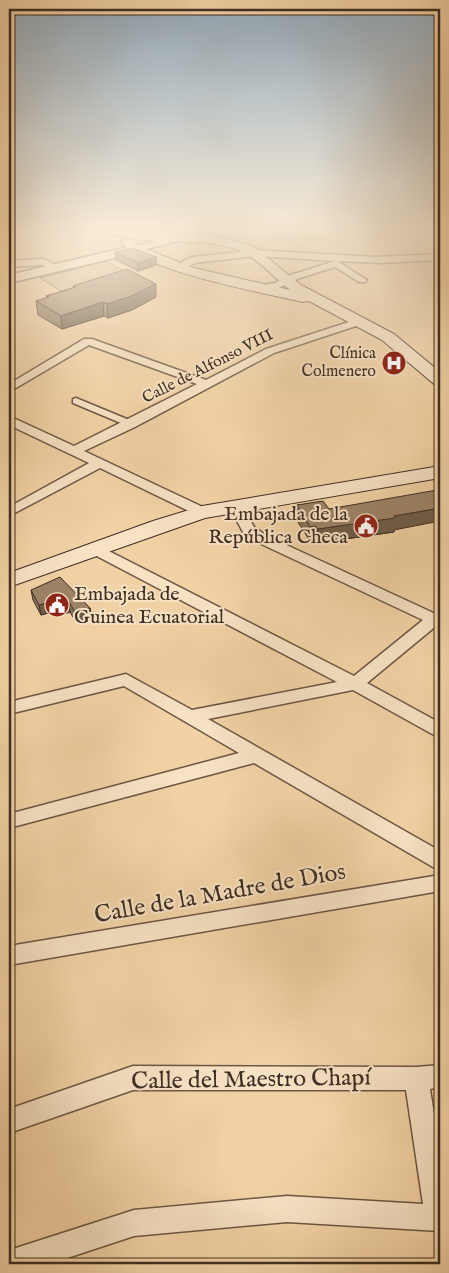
<svg xmlns="http://www.w3.org/2000/svg" width="449" height="1273" viewBox="0 0 449 1273" font-family="'IM FELL English',serif">
<style>
.green{fill:#d3b68f;stroke:#887259}
.lines{fill:none;stroke-linecap:round;stroke-linejoin:round}
.pedestrian-casing{stroke:#6b5744;stroke-width:3}
.minor-casing{stroke:#6b5744;stroke-width:3}
.tertiary-casing{stroke:#6b5744;stroke-width:3}
.secondary-casing{stroke:#3e2e23;stroke-width:2}
.pedestrian{fill:#f7e2c4;fill-rule:evenodd}
.minor{fill:#f7e2c4;fill-rule:evenodd}
.tertiary{fill:#f7e2c4;fill-rule:evenodd}
.secondary{fill:#f7e2c4;fill-rule:evenodd}
.wall{fill:#867159;stroke:#3e2e23}
.shaded-wall{fill:#6d5c48;stroke:#3e2e23}
.building{fill:#9c8367;stroke:#3e2e23}
.labels{text-anchor:middle;dominant-baseline:central;stroke-width:4;stroke-linejoin:round;paint-order:stroke}
.far-poi-label{font-size:16px;fill:#3e2e23;stroke:#f7e2c4;text-anchor:end}
.far-street-label{font-size:16px;fill:#3e2e23;stroke:#f7e2c4}
.poi-label{font-size:20px;fill:#3e2e23;stroke:#f7e2c4;text-anchor:end}
.near-street-label{font-size:24px;fill:#3e2e23;stroke:#f7e2c4}
</style>
<rect width="100%" height="100%" fill="#f2d2a5"/>
<filter id="stains"><feTurbulence type="fractalNoise" baseFrequency=".004" numOctaves="4"/><feColorMatrix values="0 0 0 0 .2 0 0 0 0 .09 0 0 0 0 .02 0 0 0 .5 -.17"/></filter>
<radialGradient id="worn" r=".72"><stop offset=".6" stop-color="#630" stop-opacity="0"/><stop offset="1" stop-color="#630" stop-opacity=".3"/></radialGradient>
<polygon class="green" points="106,261 136,277 69,296 40,278"/>
<g class="lines">
<defs>
<polygon id="pedestrian" points="76,398 134,422 136,424 134,426 128,426 73,403 73,399"/>
<g id="minor">
<polygon points="179,235 184,238 182,240 136,252 131,249 133,247"/>
<path d="M255 250 375 257 440 254V260L380 263 337 261 367 280 365 282H359L335 267C323 271 312 274 300 278 288 282 268 298 256 288L257 286 275 283 291 275 335 261 255 256 195 263 180 271 175 268 185 260 193 257Z"/>
<polygon points="44,259 61,268 56,271 42,265 9,267 9,261"/>
<polygon points="361,318 366,321 365,323 274,353 135,427 84,451 207,509 209,512 207,515 197,515 100,468 9,516 9,507 89,463 9,425 9,416 74,446 197,384 89,345 9,392 9,384 84,339 92,339 206,380 266,349"/>
<polygon points="236,502 241,503 254,527 267,536 440,616 440,627 436,626 367,683 440,723 440,737 434,735 353,690 208,719 440,851 440,869 433,867 254,763 9,828 9,814 239,753 124,686 9,714 9,702 126,674 192,710 337,682 89,552 87,549 89,546 99,546 354,676 423,620 257,542 243,532 229,506"/>
<polygon points="440,875 440,891 9,965 9,946"/>
<polygon points="440,1065 440,1087 430,1089 440,1152 440,1231 287,1222 134,1236 49,1264 9,1264 9,1252 16,1248 134,1210 287,1196 423,1204 406,1090 133,1090 9,1133 9,1109 133,1066 416,1067"/>
</g>
<polygon id="tertiary" points="136,245 140,246 142,249 140,252 9,283 9,275"/>
<g id="secondary">
<path d="M104 230 208 234 253 246 301 285 394 334 440 372V385L434 384 382 340 309 301 303 302C264 293 143 271 121 242L128 238 105 234ZM129 238C167 245 205 237 241 251 254 256 278 281 290 290L194 268 146 249Z"/>
<polygon points="440,466 440,478 205,518 9,587 9,573 153,521 202,506"/>
</g>
</defs>
<use href="#pedestrian" class="pedestrian-casing"/>
<use href="#minor" class="minor-casing"/>
<use href="#tertiary" class="tertiary-casing"/>
<use href="#secondary" class="secondary-casing"/>
<use href="#pedestrian" class="pedestrian"/>
<use href="#minor" class="minor"/>
<use href="#tertiary" class="tertiary"/>
<use href="#secondary" class="secondary"/>
</g>
<g class="wall">
<polygon points="115,252 156,257 156,265 138,271 116,260"/>
<polygon points="73,286 156,297 132,310 108,318 104,316 62,329 38,315 36,301 47,298 46,296 74,288"/>
<polygon points="297,505 329,509 394,530 394,532 317,543 314,540 310,541 296,519"/>
<polygon points="31,590 90,608 91,618 76,622 70,612 61,615 59,610 41,615 33,600"/>
</g>
<g class="shaded-wall">
<polygon points="156,257 156,265 138,271 138,263"/>
<polygon points="156,284 156,297 132,310 108,318 107,304"/>
<polygon points="103,302 104,316 62,329 61,316"/>
<polygon points="440,508 440,521 394,530 394,532 317,543 318,529"/>
<polygon points="315,526 314,540 310,541 310,527"/>
<polygon points="57,600 59,610 41,615 39,605"/>
<polygon points="69,602 70,612 61,615 60,605"/>
<polygon points="90,608 91,618 76,622 75,612"/>
</g>
<g class="building">
<polygon points="133,248 156,257 138,263 115,252"/>
<polygon points="127,269 156,284 131,296 107,304 103,302 61,316 36,301 49,297 46,296 76,287 73,286"/>
<polygon points="437,490 440,495 440,508 394,516 395,518 318,529 315,526 310,527 297,505 323,501 329,509"/>
<polygon points="60,577 90,608 75,612 69,602 60,605 57,600 39,605 31,590"/>
</g>
<linearGradient id="sky" x2="0" y2="1"><stop stop-color="#93aabc"/><stop offset="0.56" stop-color="#f9ebd6"/><stop offset="1" stop-color="#f9ebd6" stop-opacity="0"/></linearGradient>
<rect width="449" height="409" fill="url(#sky)"/>
<defs>
<symbol id="hospital-disc" viewBox="-11 -11 22 22"><circle r="9.5" fill="#8f2418" stroke="#f7e2c4"/><path d="M-5-5h3v3.5h4V-5h3V5h-3V1.5h-4V5h-3Z" fill="#fff"/></symbol>
<symbol id="civic-disc" viewBox="-11 -11 22 22"><circle r="9.5" fill="#8f2418" stroke="#f7e2c4"/><path d="M-.6-6.5H3V-4.5H.6V-3L4-1V1h2V6H-6V1h2V-1L-.6-3ZM-1.2 2.5V6h2.4V2.5Z" fill="#fff"/></symbol>
</defs>
<g fill-rule="evenodd">
<use href="#hospital-disc" x="380" y="349" width="28" height="28"/>
<use href="#civic-disc" x="352" y="512" width="28" height="28"/>
<use href="#civic-disc" x="43" y="591" width="28" height="28"/>
</g>
<g class="labels">
<g class="far-poi-label">
<text x="376" y="354">Clínica<tspan x="376" dy="18">Colmenero</tspan></text>
</g>
<g class="far-street-label">
<text transform="translate(208 367) rotate(-27)">Calle de Alfonso VIII</text>
</g>
<g class="poi-label">
<text x="348" y="514">Embajada de la<tspan x="348" dy="23">República Checa</tspan></text>
<text x="74" y="594" text-anchor="start">Embajada de<tspan x="74" dy="23">Guinea Ecuatorial</tspan></text>
</g>
<g class="near-street-label">
<text transform="translate(220 894) rotate(-10)">Calle de la Madre de Dios</text>
<text transform="translate(251 1080) rotate(-1)">Calle del Maestro Chapí</text>
</g>
</g>
<rect width="449" height="1273" fill="none" stroke="#f2d2a5" stroke-width="30"/>
<rect x="10" y="10" width="429" height="1253" fill="none" stroke="#3e2e23" stroke-width="2.5"/>
<rect x="15" y="15" width="419" height="1243" fill="none" stroke="#3e2e23"/>
<rect width="100%" height="100%" filter="url(#stains)"/>
<rect width="100%" height="100%" fill="url(#worn)"/>
</svg>
